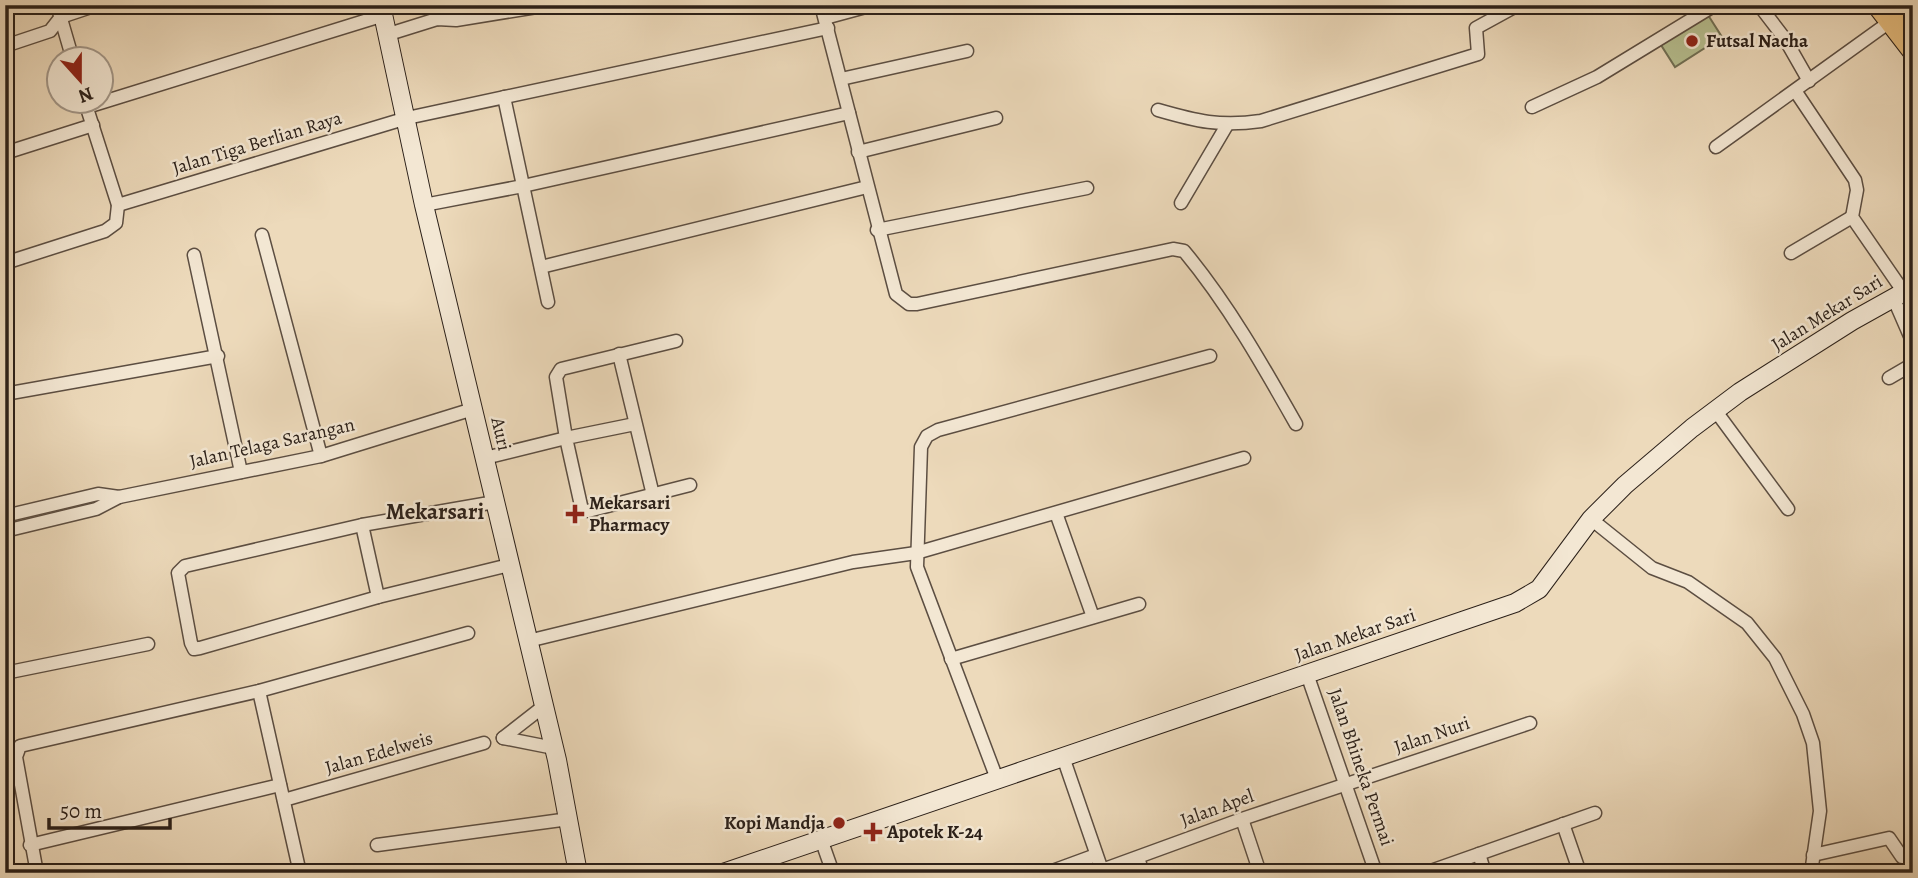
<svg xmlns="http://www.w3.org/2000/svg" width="1918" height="878" viewBox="0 0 1918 878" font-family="Alegreya,serif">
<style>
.green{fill:#b7c091;stroke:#717055;stroke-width:2}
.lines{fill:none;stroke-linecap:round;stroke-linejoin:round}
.street-casing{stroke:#5c4e42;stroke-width:15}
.secondary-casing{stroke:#2b2019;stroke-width:20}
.highway-casing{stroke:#2b2019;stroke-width:25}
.street{stroke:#f3e7d3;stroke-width:12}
.secondary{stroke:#f3e7d3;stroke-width:18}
.highway{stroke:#e6bd7e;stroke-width:23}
.poi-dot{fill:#8f2418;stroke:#f3e7d3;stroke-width:2.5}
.labels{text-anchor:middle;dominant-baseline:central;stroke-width:5;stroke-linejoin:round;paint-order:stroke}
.poi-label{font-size:19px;font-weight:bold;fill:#2b2019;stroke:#f3e7d3;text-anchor:start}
.street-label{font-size:19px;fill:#2b2019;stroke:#f3e7d3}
.quarter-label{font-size:23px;font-weight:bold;fill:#2b2019;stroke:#f3e7d3}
</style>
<rect width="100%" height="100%" fill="#eddabb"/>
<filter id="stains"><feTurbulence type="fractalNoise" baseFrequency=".00286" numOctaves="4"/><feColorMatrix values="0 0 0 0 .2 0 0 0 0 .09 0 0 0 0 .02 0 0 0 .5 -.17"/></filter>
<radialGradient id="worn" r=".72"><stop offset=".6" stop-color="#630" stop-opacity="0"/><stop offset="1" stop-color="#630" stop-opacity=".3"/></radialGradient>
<polygon class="green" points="1708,15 1722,37 1675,67 1661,45"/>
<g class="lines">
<defs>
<g id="street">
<polyline points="57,5 73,60"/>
<path d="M821 5 896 294 909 304H917L1173 249 1184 251C1228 304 1262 364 1296 424"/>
<polyline points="1759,5 1785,39 1809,81"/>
<polyline points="825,18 873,5"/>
<polyline points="437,19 464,5"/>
<polyline points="389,34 437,19 456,20 549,5"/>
<polyline points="5,46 50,31 61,17 97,5"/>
<polyline points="841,79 967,51"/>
<polyline points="1796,92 1855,180 1857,190 1852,217 1903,291"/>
<polyline points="504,97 548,302"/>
<polyline points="87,107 384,15"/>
<polyline points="1532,107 1597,77 1715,5"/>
<path d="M1158 110C1196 121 1220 127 1261 121L1478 54 1476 28 1518 5"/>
<polyline points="1716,147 1891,21"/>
<polyline points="858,152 996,118"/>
<polyline points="5,153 93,125"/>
<polyline points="1181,203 1227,125"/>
<polyline points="118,205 407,118 828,28"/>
<polyline points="424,205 523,186 849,113"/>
<polyline points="877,230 1087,188"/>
<polyline points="262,235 321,456"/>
<polyline points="1791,253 1852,217"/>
<polyline points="194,255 241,472"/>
<polyline points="5,263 105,231 116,223 118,205 85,102"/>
<polyline points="541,267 867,187"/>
<polyline points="1893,297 1913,343"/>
<polyline points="619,354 653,495"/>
<polyline points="1889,378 1913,364"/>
<polyline points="5,394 218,356"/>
<polyline points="1715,410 1788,509"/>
<polyline points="635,424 566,438 582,510 588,511 690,485"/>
<polyline points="485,458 566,438 556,377 561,369 676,341"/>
<polyline points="495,502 362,525 185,566 178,573 191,643 194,649 200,648 378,597 509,565"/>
<polyline points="1056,513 1093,617"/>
<polyline points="5,516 98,494 119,497 321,456 473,409"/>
<polyline points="1591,519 1652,568 1688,582 1747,623 1775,658 1803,714 1813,743 1820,811 1811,873"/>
<polyline points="362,525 378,597"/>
<polyline points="5,531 96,509 119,497"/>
<polyline points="528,641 853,562 916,553 1244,458"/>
<polyline points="951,659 1139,604"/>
<polyline points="5,673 148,644"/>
<polyline points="1307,674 1376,873"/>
<polyline points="259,691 300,873"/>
<polyline points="503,738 554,748"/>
<polyline points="503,738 544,706"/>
<polyline points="1063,757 1103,873"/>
<polyline points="997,779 917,567 921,447 927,436 938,430 1210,356"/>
<polyline points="284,800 484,743"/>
<polyline points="1242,819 1260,873"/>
<polyline points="1563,824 1580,873"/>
<polyline points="821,839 833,873"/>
<polyline points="30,845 280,785"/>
<polyline points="377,845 569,819"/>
<polyline points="1479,854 1485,873"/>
<polyline points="1813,855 1889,838 1902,857 1913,857"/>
<polyline points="1138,858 1143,873"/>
<polyline points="1102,870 1242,819 1530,723"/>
<polyline points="37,873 16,757 20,746 259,691 468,633"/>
<polyline points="1047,873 1096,855"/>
<polyline points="1425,873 1595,813"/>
</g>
<g id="secondary">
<polyline points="381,5 424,205 557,760 578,873"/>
<polyline points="723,873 1515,603 1539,589 1591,519 1625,485 1692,428 1740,392 1852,321 1913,287"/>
</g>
<g id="highway">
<polyline points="1879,5 1913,49"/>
<polyline points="1900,5 1913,22"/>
</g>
</defs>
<use href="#street" class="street-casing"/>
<use href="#secondary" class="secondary-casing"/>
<use href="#highway" class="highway-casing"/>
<use href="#street" class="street"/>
<use href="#secondary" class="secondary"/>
<use href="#highway" class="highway"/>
</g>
<g class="poi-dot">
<circle cx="1692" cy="41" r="7"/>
<path d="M571.5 503.5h7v7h7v7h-7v7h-7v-7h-7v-7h7z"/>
<circle cx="839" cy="823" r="7"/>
<path d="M869.5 821.5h7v7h7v7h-7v7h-7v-7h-7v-7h7z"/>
</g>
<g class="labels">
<g class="poi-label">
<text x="1706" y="41">Futsal Nacha</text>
<text x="589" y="503">Mekarsari<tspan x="589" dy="22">Pharmacy</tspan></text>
<text x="825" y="823" text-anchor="end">Kopi Mandja</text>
<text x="887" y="832">Apotek K-24</text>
</g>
<g class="street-label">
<text transform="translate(257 143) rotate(-17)">Jalan Tiga Berlian Raya</text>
<text transform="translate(1827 313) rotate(-32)">Jalan Mekar Sari</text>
<text transform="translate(501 434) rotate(77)">Auri</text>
<text transform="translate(272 443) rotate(-13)">Jalan Telaga Sarangan</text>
<text transform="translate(1355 635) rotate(-19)">Jalan Mekar Sari</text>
<text transform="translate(1432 735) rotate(-19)">Jalan Nuri</text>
<text transform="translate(379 753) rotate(-16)">Jalan Edelweis</text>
<text transform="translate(1361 767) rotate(71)">Jalan Bhineka Permai</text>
<text transform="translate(1217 808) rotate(-20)">Jalan Apel</text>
</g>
<g class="quarter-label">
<text x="435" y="511">Mekarsari</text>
</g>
</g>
<rect width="1918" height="878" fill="none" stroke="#eddabb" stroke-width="28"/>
<rect x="7" y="7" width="1904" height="864" fill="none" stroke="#2b2019" stroke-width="3.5"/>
<rect x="14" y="14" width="1890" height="850" fill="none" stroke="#2b2019" stroke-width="2"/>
<g transform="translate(80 80) rotate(159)"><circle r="33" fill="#f3e7d3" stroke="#a39789" stroke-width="2"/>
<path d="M0-5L12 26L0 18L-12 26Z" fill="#8f2418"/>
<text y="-10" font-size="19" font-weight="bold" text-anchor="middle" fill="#2b2019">N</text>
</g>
<path d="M49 818v10h121v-10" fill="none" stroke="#2b2019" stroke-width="3.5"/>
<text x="60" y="818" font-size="21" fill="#2b2019" stroke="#f3e7d3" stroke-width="5" paint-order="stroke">50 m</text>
<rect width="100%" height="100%" filter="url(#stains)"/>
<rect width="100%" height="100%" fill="url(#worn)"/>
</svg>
